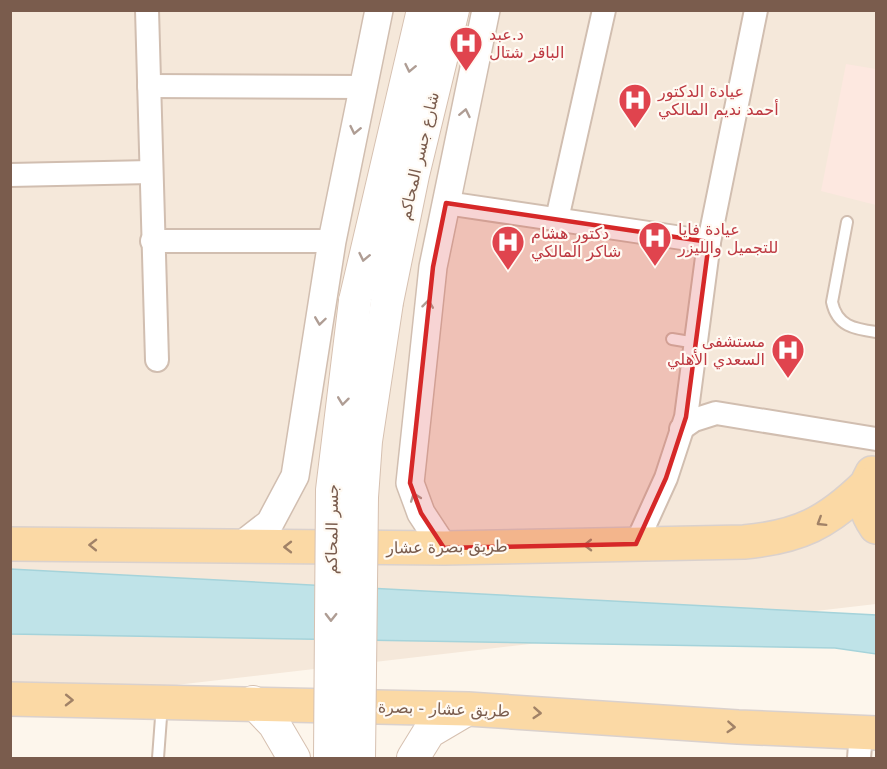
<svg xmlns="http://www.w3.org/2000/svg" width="887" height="769" viewBox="0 0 887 769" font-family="'DejaVu Sans',Cairo,sans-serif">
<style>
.residential{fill:#f5e8da}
.commercial{fill:#fde8e0}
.water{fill:#bfe3e8;stroke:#a5d3da;stroke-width:1.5}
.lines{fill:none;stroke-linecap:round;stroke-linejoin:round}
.service-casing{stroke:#d1beb0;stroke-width:14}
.minor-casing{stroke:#d1beb0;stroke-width:26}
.tertiary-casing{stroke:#d1beb0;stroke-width:30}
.secondary-casing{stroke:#d6c0b0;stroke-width:34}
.primary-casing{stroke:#dad1cd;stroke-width:36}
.service{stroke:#fff;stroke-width:10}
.minor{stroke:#fff;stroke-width:22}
.tertiary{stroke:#fff;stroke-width:27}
.secondary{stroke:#fff;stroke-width:32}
.primary{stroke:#fbd9a5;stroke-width:33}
.secondary-bridge-casing{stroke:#d6c0b0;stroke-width:34;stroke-linecap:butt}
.secondary-bridge{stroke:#fff;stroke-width:32}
.oneway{stroke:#af9d94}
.oneway2{stroke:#a18267}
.marked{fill:#d62828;fill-opacity:0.2;stroke:#d62828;stroke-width:4.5;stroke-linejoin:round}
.labels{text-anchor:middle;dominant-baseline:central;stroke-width:4.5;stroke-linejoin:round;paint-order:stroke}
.health-label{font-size:16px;fill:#be3a42;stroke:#fffaf3;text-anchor:start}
.street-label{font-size:16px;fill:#7a5c4d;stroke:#fffaf3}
</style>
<rect width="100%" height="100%" fill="#fdf6ec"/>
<polygon class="residential" points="10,11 876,11 876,604 11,704"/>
<polygon class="commercial" points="846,64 876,69 876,205 821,191"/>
<polygon class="water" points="10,569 876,615 876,654 835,648 11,634"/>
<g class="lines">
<defs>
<g id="service">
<path d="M847 222 832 302C837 326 854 329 876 332"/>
<polyline points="672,339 696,343"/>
<polyline points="158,758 162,704"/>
</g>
<g id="minor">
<polyline points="147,10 157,360"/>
<polyline points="149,86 364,87"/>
<polyline points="10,175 151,172"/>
<polyline points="446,203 709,242"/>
<polyline points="557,219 604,10"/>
<polyline points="152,241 332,241"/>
<polyline points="681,429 694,420 716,413 876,439"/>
<polyline points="636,544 666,478 686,417 709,242 756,10"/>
<polyline points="859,758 861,733"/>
</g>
<g id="tertiary">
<polyline points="239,547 270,523 295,476 332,241 379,10"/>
<polyline points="444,548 421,513 410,483 433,267 486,10"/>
</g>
<g id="secondary">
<polyline points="355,301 423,10"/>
<polyline points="387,302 413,175 453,10"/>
<polyline points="253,702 274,724 294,758"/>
<polyline points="413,758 429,732 468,709"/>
</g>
<g id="primary">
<path d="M872 473C861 492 864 510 876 527"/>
<path d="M10 544 444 548 744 542C799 537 827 523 866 485"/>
<polyline points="10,699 468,709 738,727 876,733"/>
</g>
</defs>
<use href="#service" class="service-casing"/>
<use href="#minor" class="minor-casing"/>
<use href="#tertiary" class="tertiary-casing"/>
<use href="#secondary" class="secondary-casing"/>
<use href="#primary" class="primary-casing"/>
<use href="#service" class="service"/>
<use href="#minor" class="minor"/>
<use href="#tertiary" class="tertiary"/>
<use href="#secondary" class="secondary"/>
<use href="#primary" class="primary"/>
<defs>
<g id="secondary-bridge">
<polyline points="330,758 332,490 355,301"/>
<polyline points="359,758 362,497 366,441 387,302"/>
</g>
</defs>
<use href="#secondary-bridge" class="secondary-bridge-casing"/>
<use href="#secondary-bridge" class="secondary-bridge"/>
</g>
<defs><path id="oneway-chevron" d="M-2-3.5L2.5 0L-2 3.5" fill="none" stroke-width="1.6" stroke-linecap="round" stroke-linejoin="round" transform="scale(1.5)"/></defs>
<g class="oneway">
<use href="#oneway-chevron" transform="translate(410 68) rotate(102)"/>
<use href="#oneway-chevron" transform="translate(465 113) rotate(-78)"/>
<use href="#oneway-chevron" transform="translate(355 130) rotate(102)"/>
<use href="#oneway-chevron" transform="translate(364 257) rotate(102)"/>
<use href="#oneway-chevron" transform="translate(428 304) rotate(-83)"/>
<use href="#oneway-chevron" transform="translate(320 321) rotate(98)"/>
<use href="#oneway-chevron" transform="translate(343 401) rotate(97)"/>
<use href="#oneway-chevron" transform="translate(415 497) rotate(-110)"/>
<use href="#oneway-chevron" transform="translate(331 617) rotate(91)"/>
</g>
<g class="oneway2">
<use href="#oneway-chevron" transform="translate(821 522) rotate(148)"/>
<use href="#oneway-chevron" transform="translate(93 545) rotate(-179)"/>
<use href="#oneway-chevron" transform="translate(588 545) rotate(179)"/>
<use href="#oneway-chevron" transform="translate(288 547) rotate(-180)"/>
<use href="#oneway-chevron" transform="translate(69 700) rotate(1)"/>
<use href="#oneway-chevron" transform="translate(537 713) rotate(4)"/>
<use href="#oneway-chevron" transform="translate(731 727) rotate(4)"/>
</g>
<path class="marked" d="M446 203 709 242 686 417 666 478 636 544 444 548 421 513 410 483 433 267Z"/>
<defs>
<symbol id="hospital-pin" viewBox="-11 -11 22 30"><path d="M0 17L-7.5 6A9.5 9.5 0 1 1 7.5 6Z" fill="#e0444e" stroke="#fffaf3"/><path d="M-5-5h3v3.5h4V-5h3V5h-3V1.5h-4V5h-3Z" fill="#fff"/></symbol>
</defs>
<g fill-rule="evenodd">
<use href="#hospital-pin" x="447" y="24" width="38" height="52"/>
<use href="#hospital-pin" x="616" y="81" width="38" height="52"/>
<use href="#hospital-pin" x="636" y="219" width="38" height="52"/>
<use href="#hospital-pin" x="489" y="223" width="38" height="52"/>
<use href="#hospital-pin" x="769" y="331" width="38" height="52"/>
</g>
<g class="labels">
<g class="health-label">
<text x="489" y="34">د.عبد<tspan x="489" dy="18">الباقر شتال</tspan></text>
<text x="658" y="91">عيادة الدكتور<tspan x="658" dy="18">أحمد نديم المالكي</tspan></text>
<text x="678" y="229">عيادة فايا<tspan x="678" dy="18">للتجميل والليزر</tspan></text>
<text x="531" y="233">دكتور هشام<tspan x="531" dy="18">شاكر المالكي</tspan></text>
<text x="765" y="341" text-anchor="end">مستشفى<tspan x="765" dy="18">السعدي الأهلي</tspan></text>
</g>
<g class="street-label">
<text transform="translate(419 156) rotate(-77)">شارع جسر المحاكم</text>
<text transform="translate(332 529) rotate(-89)">جسر المحاكم</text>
<text transform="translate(447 547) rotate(-1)">طريق بصرة عشار</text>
<text transform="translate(444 709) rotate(2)">طريق عشار - بصرة</text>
</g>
</g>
<rect width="887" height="769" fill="none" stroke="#7a5c4d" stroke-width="24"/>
</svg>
